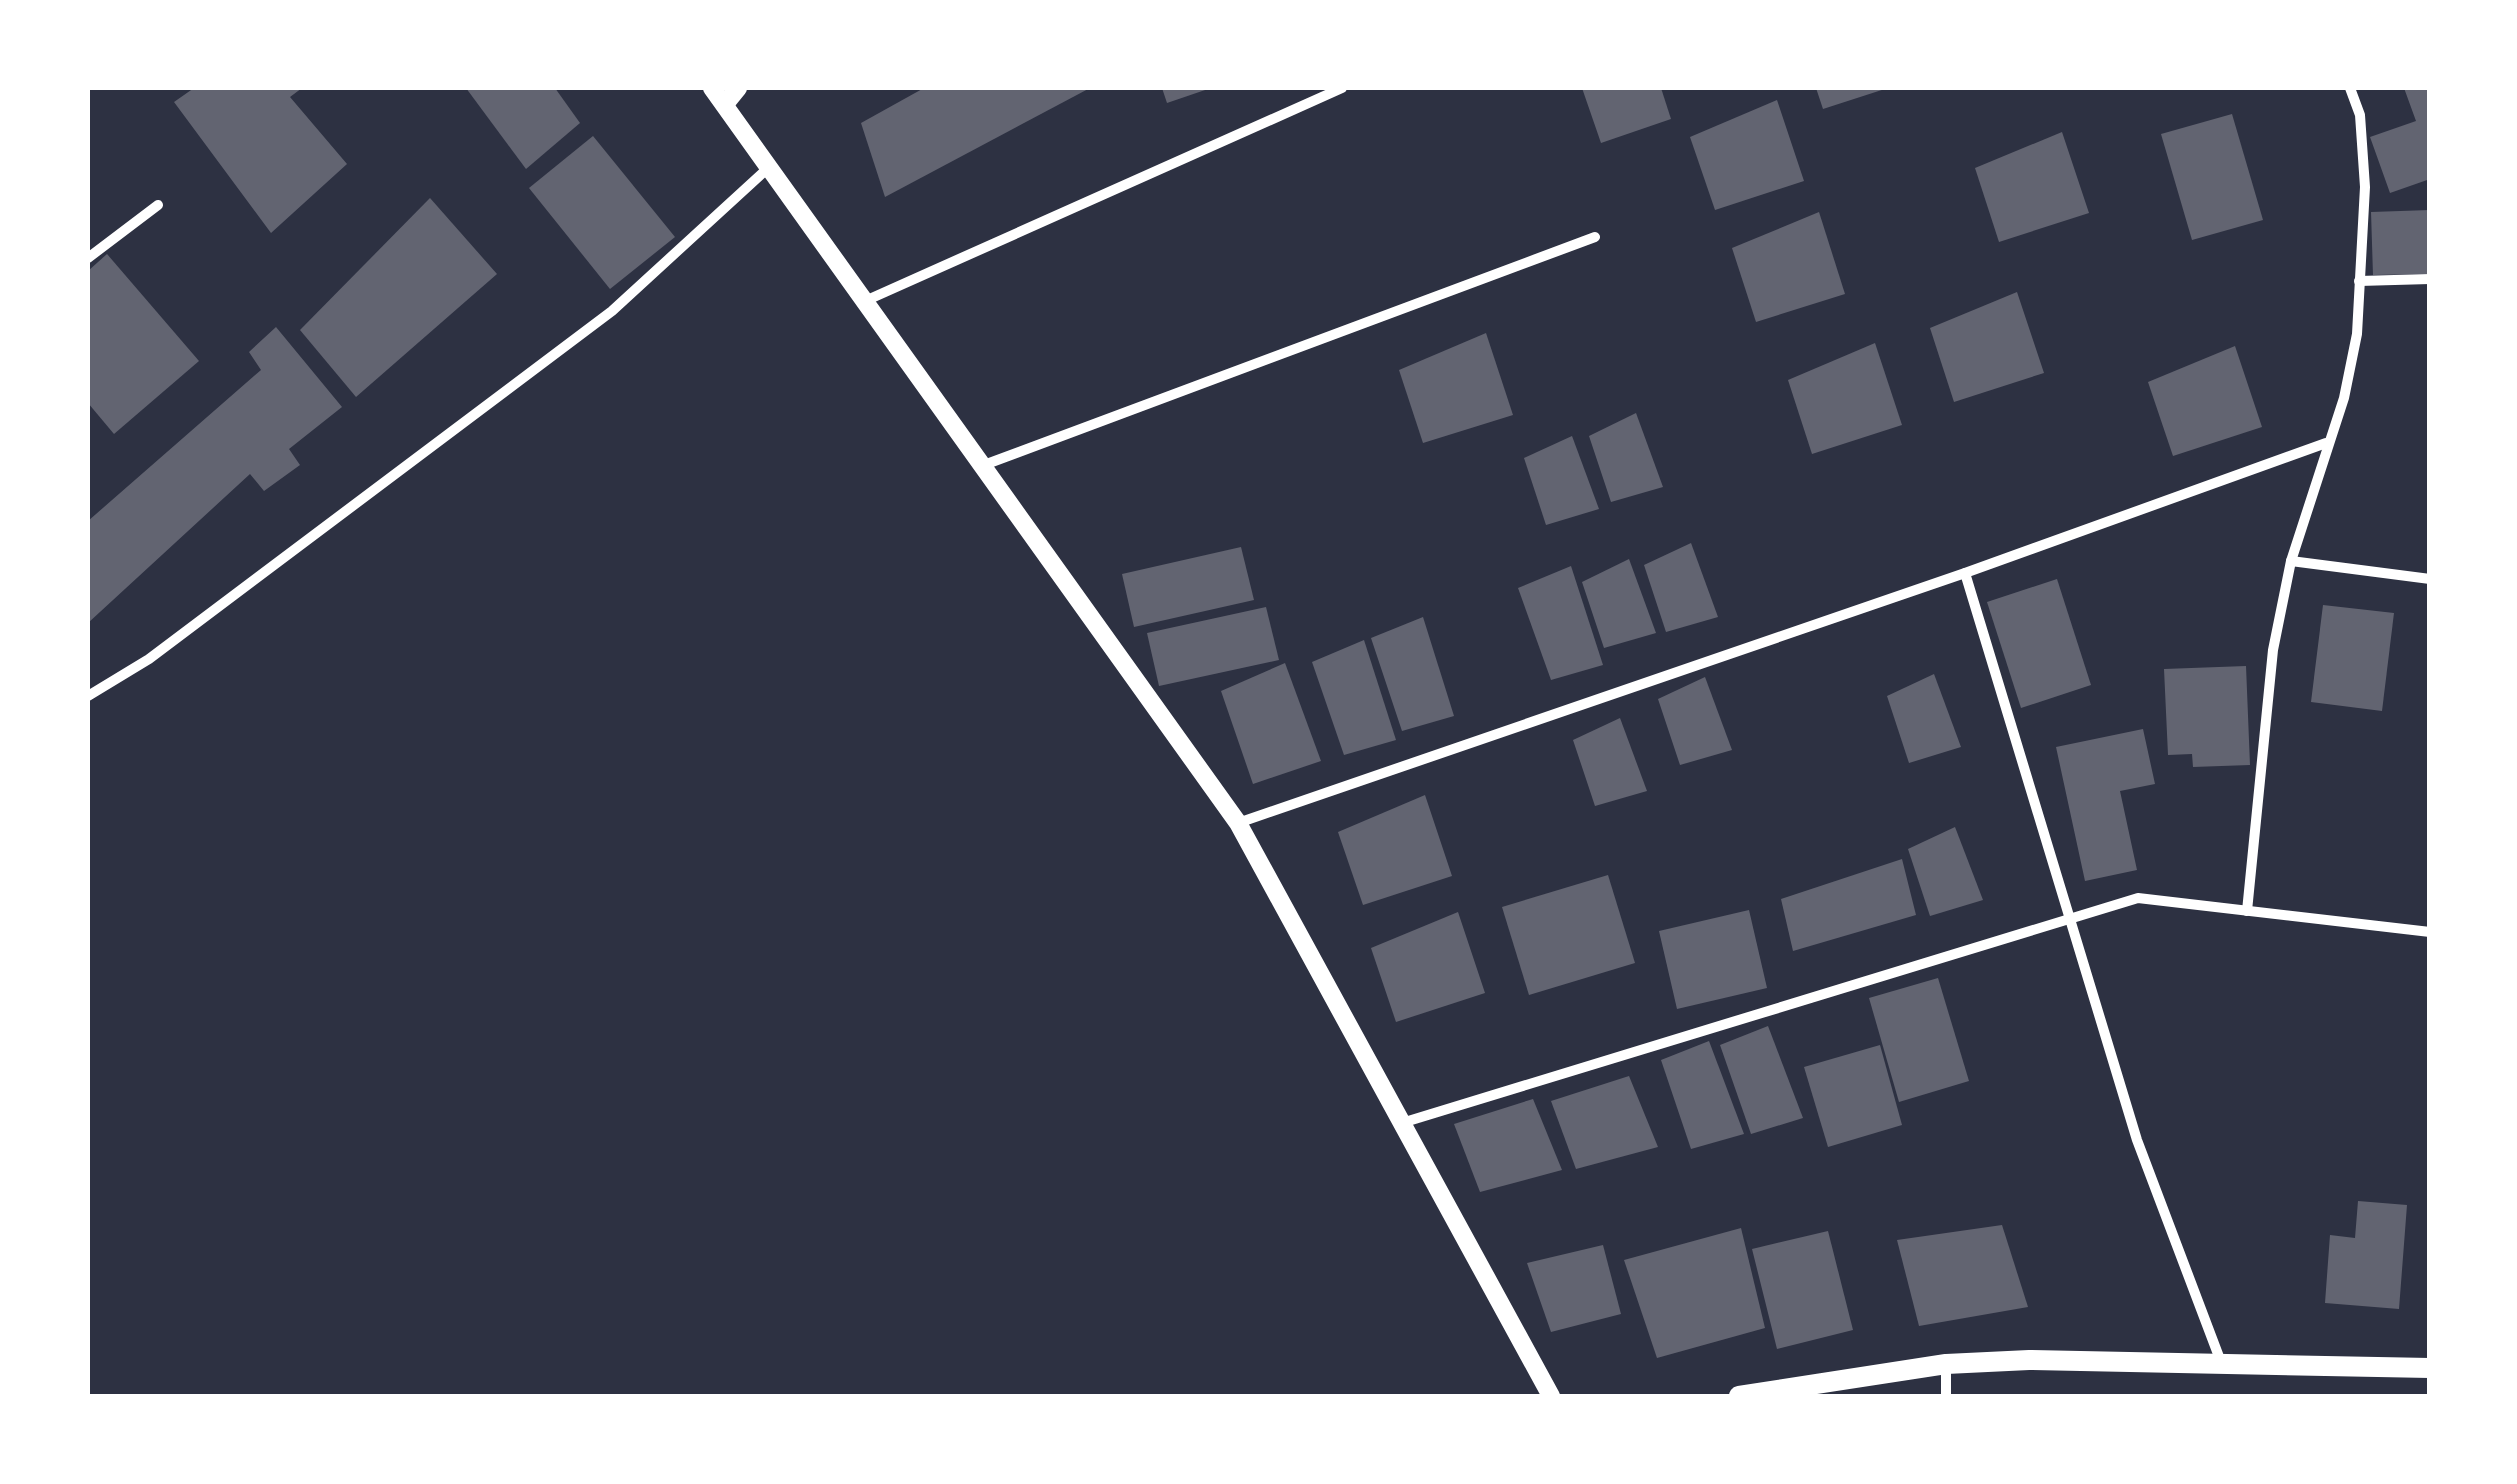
<svg xmlns="http://www.w3.org/2000/svg" width="2517" height="1484" viewBox="0 0 2517 1484" font-family="'Golos Text',sans-serif">
<style>
.building{fill:#626471}
.lines{fill:none;stroke-linecap:round;stroke-linejoin:round}
.minor{stroke:#fff;stroke-width:10}
.tertiary{stroke:#fff;stroke-width:18}
.secondary{stroke:#fff;stroke-width:20}
</style>
<rect width="100%" height="100%" fill="#2d3142"/>
<g class="building">
<polygon points="194,88 302,88 290,97 347,164 271,233 174,102"/>
<polygon points="466,88 555,88 580,123 526,169"/>
<polygon points="924,88 1090,88 885,197 861,123"/>
<polygon points="1162,88 1211,88 1167,103"/>
<polygon points="1582,88 1661,88 1671,119 1601,143"/>
<polygon points="1816,88 1888,88 1823,109"/>
<polygon points="2404,88 2430,88 2430,179 2390,193 2370,137 2416,121"/>
<polygon points="1777,100 1804,181 1715,210 1690,137"/>
<polygon points="2232,114 2263,220 2192,240 2161,134"/>
<polygon points="2062,132 2089,213 1999,242 1975,168"/>
<polygon points="593,136 675,237 610,289 529,188"/>
<polygon points="430,198 497,274 356,397 300,330"/>
<polygon points="2430,210 2430,274 2373,275 2371,212"/>
<polygon points="1819,212 1845,294 1756,322 1732,248"/>
<polygon points="107,254 199,361 114,434 88,403 88,271"/>
<polygon points="2017,292 2044,373 1954,402 1930,328"/>
<polygon points="276,327 342,407 289,449 300,465 264,491 250,474 88,623 88,521 261,370 249,352"/>
<polygon points="1486,333 1513,415 1423,443 1399,370"/>
<polygon points="1875,343 1902,425 1812,454 1788,380"/>
<polygon points="2235,346 2262,427 2173,456 2148,382"/>
<polygon points="1636,413 1663,487 1611,502 1589,436"/>
<polygon points="1572,436 1599,509 1546,525 1524,458"/>
<polygon points="1691,543 1718,617 1666,632 1644,565"/>
<polygon points="1241,547 1254,600 1134,627 1122,574"/>
<polygon points="1629,559 1656,633 1604,648 1582,582"/>
<polygon points="1571,566 1603,665 1551,680 1518,588"/>
<polygon points="2057,579 2091,685 2021,708 1987,602"/>
<polygon points="2323,605 2394,613 2382,711 2311,702"/>
<polygon points="1266,607 1279,660 1159,686 1147,633"/>
<polygon points="1423,617 1454,716 1402,731 1371,638"/>
<polygon points="1364,640 1396,740 1344,755 1312,662"/>
<polygon points="1285,663 1321,761 1253,784 1221,691"/>
<polygon points="2246,666 2250,765 2193,767 2192,754 2168,755 2164,669"/>
<polygon points="1934,674 1961,747 1909,763 1887,696"/>
<polygon points="1705,677 1732,750 1680,765 1658,699"/>
<polygon points="1620,718 1647,791 1595,806 1573,740"/>
<polygon points="2143,729 2155,784 2120,791 2137,870 2085,881 2056,747"/>
<polygon points="1425,795 1452,876 1363,905 1338,832"/>
<polygon points="1955,827 1983,900 1930,916 1908,849"/>
<polygon points="1902,859 1916,915 1793,951 1781,899"/>
<polygon points="1608,875 1635,963 1529,995 1502,907"/>
<polygon points="1749,910 1767,988 1677,1009 1659,931"/>
<polygon points="1458,912 1485,993 1396,1022 1371,948"/>
<polygon points="1938,978 1969,1081 1899,1102 1869,998"/>
<polygon points="1768,1026 1803,1118 1751,1134 1720,1045"/>
<polygon points="1709,1041 1744,1134 1691,1149 1661,1060"/>
<polygon points="1880,1045 1902,1125 1828,1147 1804,1067"/>
<polygon points="1629,1076 1658,1147 1576,1169 1551,1101"/>
<polygon points="1533,1099 1562,1170 1480,1192 1454,1124"/>
<polygon points="2358,1201 2407,1205 2399,1309 2325,1303 2330,1235 2355,1238"/>
<polygon points="2002,1225 2028,1307 1919,1326 1897,1240"/>
<polygon points="1741,1228 1765,1328 1657,1358 1624,1260"/>
<polygon points="1828,1231 1853,1330 1777,1349 1752,1249"/>
<polygon points="1603,1245 1621,1314 1551,1332 1527,1263"/>
</g>
<g class="lines">
<g class="minor">
<polyline points="88,258 158,205"/>
<polyline points="2359,281 2430,279"/>
<polyline points="865,301 1342,88"/>
<polyline points="984,465 1595,237"/>
<polyline points="2291,561 2430,579"/>
<polyline points="1965,573 2137,1140 2221,1362"/>
<polyline points="88,696 149,659 612,311 768,168"/>
<polyline points="1238,823 1965,573 2326,443"/>
<polyline points="2247,911 2273,650 2291,561 2344,398 2357,334 2365,187 2360,115 2350,88"/>
<polyline points="1405,1122 2138,898 2430,932"/>
<polyline points="1946,1396 1946,1364"/>
</g>
<g class="tertiary">
<polyline points="712,88 1238,823 1551,1396"/>
<polyline points="725,104 738,88"/>
</g>
<polyline class="secondary" points="1739,1396 1946,1364 2029,1360 2430,1368"/>
</g>
<rect width="2517" height="1484" fill="none" stroke="#ffffff" stroke-width="180"/>
</svg>
